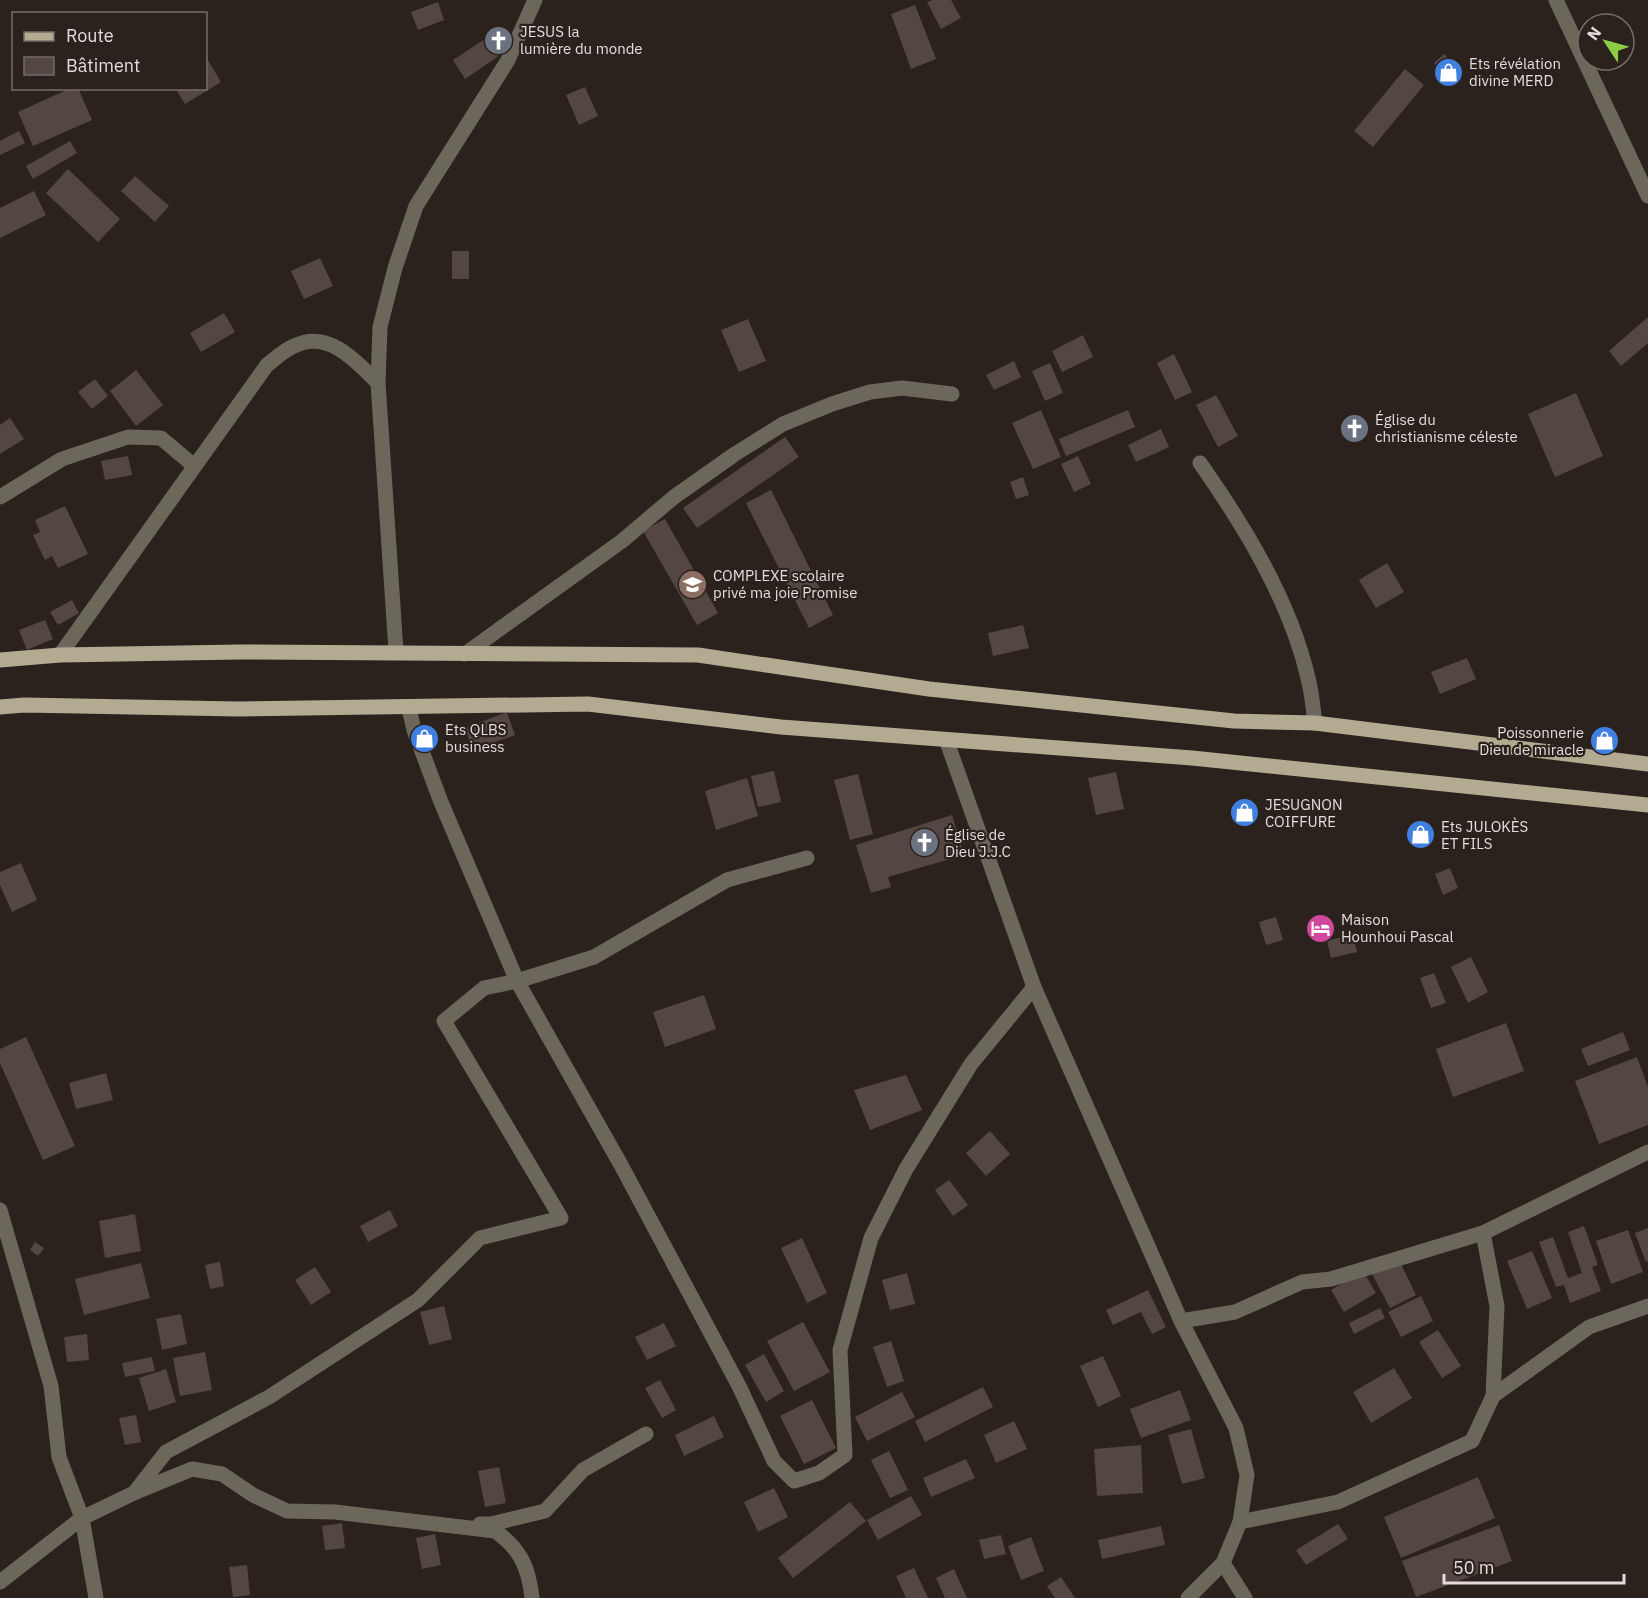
<svg xmlns="http://www.w3.org/2000/svg" width="1648" height="1598" viewBox="0 0 1648 1598" font-family="'IBM Plex Sans',sans-serif">
<style>
.building{fill:#534643}
.lines{fill:none;stroke-linecap:round;stroke-linejoin:round}
.minor{stroke:#6b675b;stroke-width:15}
.major{stroke:#b2ab92;stroke-width:15}
.labels{text-anchor:middle;dominant-baseline:central;stroke-width:4.5;stroke-linejoin:round;paint-order:stroke}
.poi-label{font-size:15px;fill:#e4dcd9;stroke:#2c221d;text-anchor:start}
</style>
<rect width="100%" height="100%" fill="#2c221d"/>
<g class="building">
<polygon points="932,0 951,0 961,18 941,29 927,2"/>
<polygon points="438,2 444,20 418,30 411,12"/>
<polygon points="915,5 936,59 911,69 891,14"/>
<polygon points="500,29 512,47 465,79 453,60"/>
<polygon points="1444,54 1462,73 1452,83 1434,63"/>
<polygon points="206,57 221,82 185,104 175,88 206,88"/>
<polygon points="1405,69 1424,85 1373,147 1354,131"/>
<polygon points="585,87 598,116 579,125 566,95"/>
<polygon points="71,88 78,88 92,120 33,146 18,112"/>
<polygon points="19,131 25,143 0,155 0,141"/>
<polygon points="70,141 77,153 33,179 26,166"/>
<polygon points="68,169 120,219 98,242 46,193"/>
<polygon points="135,176 169,206 155,222 121,191"/>
<polygon points="34,191 46,215 0,238 0,208"/>
<rect x="452" y="251" width="17" height="28"/>
<polygon points="320,258 333,286 304,299 291,271"/>
<polygon points="224,313 235,332 201,352 190,333"/>
<polygon points="1648,317 1648,343 1621,366 1609,351"/>
<polygon points="748,319 766,361 739,372 721,330"/>
<polygon points="1083,335 1093,357 1062,372 1052,351"/>
<polygon points="1174,354 1192,392 1175,400 1157,363"/>
<polygon points="1014,361 1021,377 994,390 986,375"/>
<polygon points="1050,363 1063,393 1045,401 1032,371"/>
<polygon points="136,370 163,405 136,426 110,391"/>
<polygon points="95,379 108,396 92,409 78,392"/>
<polygon points="1576,393 1603,456 1555,477 1528,414"/>
<polygon points="1216,395 1238,436 1218,447 1196,405"/>
<polygon points="1041,410 1061,457 1033,469 1012,423"/>
<polygon points="1128,410 1135,427 1066,456 1059,439"/>
<polygon points="10,418 24,439 0,454 0,425"/>
<polygon points="1161,429 1169,447 1136,462 1128,445"/>
<polygon points="785,437 799,457 697,528 683,508"/>
<polygon points="128,456 132,475 105,480 101,461"/>
<polygon points="1078,456 1091,484 1074,492 1061,464"/>
<polygon points="1023,477 1029,495 1016,499 1010,482"/>
<polygon points="771,490 833,615 809,628 746,503"/>
<polygon points="65,506 88,554 58,568 52,556 45,560 33,535 40,532 35,520"/>
<polygon points="665,519 718,613 697,625 643,531"/>
<polygon points="1387,563 1404,592 1376,608 1359,580"/>
<polygon points="72,600 79,613 58,625 50,612"/>
<polygon points="45,620 53,639 27,650 19,630"/>
<polygon points="1023,625 1029,648 993,656 988,633"/>
<polygon points="1467,658 1476,679 1440,694 1431,672"/>
<polygon points="507,712 515,735 473,750 465,728"/>
<polygon points="774,771 781,802 758,807 751,776"/>
<polygon points="1116,772 1124,809 1096,815 1088,778"/>
<polygon points="858,774 873,834 850,840 834,780"/>
<polygon points="747,778 758,816 716,830 705,791"/>
<polygon points="952,815 964,855 888,877 891,887 871,893 856,845"/>
<polygon points="21,863 37,900 12,912 0,885 0,872"/>
<polygon points="1450,868 1458,888 1443,895 1435,874"/>
<polygon points="1276,917 1283,940 1266,945 1259,922"/>
<polygon points="1353,934 1357,952 1331,958 1327,941"/>
<polygon points="1471,957 1488,992 1468,1003 1451,967"/>
<polygon points="1434,973 1446,1003 1431,1008 1420,978"/>
<polygon points="704,995 716,1029 665,1047 653,1012"/>
<polygon points="1506,1023 1524,1071 1453,1097 1436,1049"/>
<polygon points="1623,1032 1630,1050 1588,1066 1581,1049"/>
<polygon points="26,1037 75,1146 43,1160 0,1063 0,1049"/>
<polygon points="1637,1057 1648,1087 1648,1125 1599,1144 1575,1081"/>
<polygon points="106,1073 113,1100 76,1109 69,1083"/>
<polygon points="906,1075 922,1110 870,1130 854,1090"/>
<polygon points="990,1131 1010,1154 986,1176 966,1153"/>
<polygon points="949,1180 968,1205 953,1216 935,1190"/>
<polygon points="390,1210 398,1226 368,1242 360,1226"/>
<polygon points="135,1214 141,1251 105,1258 99,1221"/>
<polygon points="1584,1226 1598,1265 1592,1267 1601,1291 1570,1303 1564,1285 1556,1287 1539,1242 1553,1237 1568,1278 1582,1273 1568,1232"/>
<polygon points="1648,1228 1648,1261 1646,1262 1635,1233"/>
<polygon points="1628,1230 1643,1272 1611,1284 1596,1241"/>
<polygon points="802,1238 827,1293 807,1303 781,1248"/>
<polygon points="35,1242 44,1248 38,1256 30,1250"/>
<polygon points="1532,1251 1552,1298 1527,1309 1507,1261"/>
<polygon points="1398,1258 1416,1295 1390,1308 1371,1272"/>
<polygon points="220,1262 224,1286 210,1289 205,1265"/>
<polygon points="141,1263 150,1298 84,1315 75,1279"/>
<polygon points="315,1267 331,1292 311,1305 295,1280"/>
<polygon points="1363,1271 1376,1293 1344,1312 1331,1290"/>
<polygon points="907,1273 915,1304 890,1310 882,1280"/>
<polygon points="1148,1290 1166,1327 1152,1334 1141,1312 1113,1325 1106,1310"/>
<polygon points="1421,1296 1433,1321 1401,1337 1388,1312"/>
<polygon points="444,1306 452,1339 429,1345 420,1312"/>
<polygon points="1380,1308 1385,1318 1354,1334 1349,1323"/>
<polygon points="181,1314 187,1344 162,1350 156,1319"/>
<polygon points="803,1322 830,1372 794,1391 767,1341"/>
<polygon points="664,1323 676,1346 647,1360 635,1337"/>
<polygon points="1438,1330 1461,1366 1442,1378 1419,1342"/>
<polygon points="87,1334 89,1360 67,1362 64,1337"/>
<polygon points="891,1341 904,1381 887,1387 873,1347"/>
<polygon points="205,1352 212,1390 180,1396 173,1358"/>
<polygon points="764,1354 784,1391 766,1402 745,1365"/>
<polygon points="1103,1356 1121,1396 1098,1407 1080,1366"/>
<polygon points="152,1357 155,1371 125,1377 122,1363"/>
<polygon points="1394,1368 1412,1398 1371,1423 1353,1392"/>
<polygon points="166,1369 176,1402 149,1411 139,1378"/>
<polygon points="660,1380 676,1410 662,1418 645,1388"/>
<polygon points="983,1387 993,1407 925,1442 915,1421"/>
<polygon points="1180,1390 1191,1420 1141,1438 1130,1409"/>
<polygon points="902,1392 915,1417 867,1441 855,1417"/>
<polygon points="812,1400 836,1448 804,1464 780,1416"/>
<polygon points="136,1415 141,1442 125,1445 119,1418"/>
<polygon points="714,1416 724,1437 684,1456 675,1435"/>
<polygon points="1014,1421 1027,1449 996,1463 984,1435"/>
<polygon points="1191,1429 1205,1478 1182,1484 1168,1435"/>
<polygon points="1141,1445 1143,1493 1097,1496 1094,1449"/>
<polygon points="889,1451 908,1490 890,1498 871,1460"/>
<polygon points="966,1459 975,1478 931,1497 923,1478"/>
<polygon points="499,1467 506,1503 485,1507 478,1471"/>
<polygon points="1478,1477 1495,1518 1401,1558 1384,1517"/>
<polygon points="774,1488 788,1517 758,1532 744,1502"/>
<polygon points="911,1496 922,1515 878,1540 867,1520"/>
<polygon points="850,1502 866,1521 793,1578 778,1558"/>
<polygon points="342,1523 345,1548 325,1550 322,1526"/>
<polygon points="1338,1524 1348,1539 1306,1565 1296,1550"/>
<polygon points="1499,1525 1512,1561 1416,1597 1402,1561"/>
<polygon points="1161,1526 1165,1545 1102,1559 1098,1540"/>
<polygon points="435,1534 441,1565 422,1569 416,1538"/>
<polygon points="1001,1535 1006,1554 984,1559 979,1540"/>
<polygon points="1031,1537 1044,1571 1021,1580 1008,1546"/>
<polygon points="247,1565 250,1595 233,1597 229,1567"/>
<polygon points="914,1568 928,1598 906,1598 896,1576"/>
<polygon points="954,1569 967,1598 945,1598 936,1578"/>
<polygon points="1061,1577 1075,1598 1055,1598 1047,1586"/>
</g>
<g class="lines">
<g class="minor">
<polyline points="1556,0 1648,196"/>
<path d="M1200 463C1245 527 1290 601 1308 678 1312 693 1313 708 1315 723"/>
<polyline points="0,497 62,459 128,437 161,438 193,465"/>
<polyline points="396,651 378,383 380,327 395,268 416,206 508,60 535,0"/>
<polyline points="465,654 622,541 674,497 735,454 783,424 832,404 870,392 902,388 952,394"/>
<path d="M60 655 267 365C275 359 284 350 294 346 328 329 356 361 378 383"/>
<polyline points="409,708 414,730 441,802 517,981 621,1165 739,1386 774,1461 794,1481 819,1473 845,1455 840,1350 871,1238 906,1169 971,1064 1034,987"/>
<polyline points="947,742 1034,987 1181,1321 1236,1428 1247,1475 1240,1522 1223,1563 1188,1598"/>
<polyline points="0,1210 51,1386 59,1457 82,1518 96,1598"/>
<polyline points="1483,1233 1497,1306 1493,1396"/>
<polyline points="1181,1321 1235,1312 1302,1282 1331,1279 1483,1233 1648,1152"/>
<path d="M136 1492 192 1469 222 1474 253 1495 287 1511 335 1512 495 1531C520 1548 529 1568 532 1598"/>
<polyline points="1240,1522 1338,1502 1472,1441 1493,1396 1589,1327 1648,1306"/>
<polyline points="480,1524 491,1524 545,1511 583,1470 646,1434"/>
<polyline points="1223,1563 1245,1598"/>
<polyline points="0,1582 82,1518 134,1493 166,1452 269,1397 418,1300 480,1238 561,1218 444,1021 484,988 517,981 594,957 727,880 807,858"/>
</g>
<g class="major">
<polyline points="0,660 60,655 240,652 698,655 929,689 1234,721 1315,723 1648,764"/>
<polyline points="0,707 24,705 238,709 588,704 781,727 1192,758 1648,805"/>
</g>
</g>
<defs>
<symbol id="church-disc" viewBox="-11 -11 22 22"><circle r="9.5" fill="#6b7280" stroke="#2c221d"/><path d="M-1.2-6h2.4v3.5h3.3v2.4h-3.3V6h-2.4V-.1h-3.3v-2.4h3.3Z" fill="#fff"/></symbol>
<symbol id="shop-disc" viewBox="-11 -11 22 22"><circle r="9.5" fill="#3f7fe0" stroke="#2c221d"/><path d="M-5-2.5h2.3a2.7 3.5 0 0 1 5.4 0H5L5.5 6h-11ZM-1.5-2.5h3a1.5 2.3 0 0 0-3 0Z" fill="#fff"/></symbol>
<symbol id="school-disc" viewBox="-11 -11 22 22"><circle r="9.5" fill="#8d6e63" stroke="#2c221d"/><path d="M0-5L7-2L0 1L-7-2ZM-4 1L0 2.5L4 1V4Q0 6-4 4Z" fill="#fff"/></symbol>
<symbol id="hotel-disc" viewBox="-11 -11 22 22"><circle r="9.5" fill="#d1479c" stroke="#2c221d"/><path d="M-6-4.5h1.5V1H6V5H4.5V3h-9V5H-6ZM-4 0a1.8 1.8 0 1 1 3.6 0ZM.5 0V-2.5h3Q6-2.5 6 0Z" fill="#fff"/></symbol>
</defs>
<g fill-rule="evenodd">
<use href="#church-disc" x="482" y="24" width="33" height="33"/>
<use href="#shop-disc" x="1432" y="56" width="33" height="33"/>
<use href="#church-disc" x="1338" y="412" width="33" height="33"/>
<use href="#school-disc" x="676" y="568" width="33" height="33"/>
<use href="#shop-disc" x="408" y="722" width="33" height="33"/>
<use href="#shop-disc" x="1588" y="724" width="33" height="33"/>
<use href="#shop-disc" x="1228" y="796" width="33" height="33"/>
<use href="#shop-disc" x="1404" y="818" width="33" height="33"/>
<use href="#church-disc" x="908" y="826" width="33" height="33"/>
<use href="#hotel-disc" x="1304" y="912" width="33" height="33"/>
</g>
<g class="labels">
<g class="poi-label">
<text x="520" y="31">JESUS la<tspan x="520" dy="17">lumière du monde</tspan></text>
<text x="1469" y="63">Ets révélation<tspan x="1469" dy="17">divine MERD</tspan></text>
<text x="1375" y="419">Église du<tspan x="1375" dy="17">christianisme céleste</tspan></text>
<text x="713" y="575">COMPLEXE scolaire<tspan x="713" dy="17">privé ma joie Promise</tspan></text>
<text x="445" y="729">Ets QLBS<tspan x="445" dy="17">business</tspan></text>
<text x="1584" y="732" text-anchor="end">Poissonnerie<tspan x="1584" dy="17">Dieu de miracle</tspan></text>
<text x="1265" y="804">JESUGNON<tspan x="1265" dy="17">COIFFURE</tspan></text>
<text x="1441" y="826">Ets JULOKÈS<tspan x="1441" dy="17">ET FILS</tspan></text>
<text x="945" y="834">Église de<tspan x="945" dy="17">Dieu J.J.C</tspan></text>
<text x="1341" y="919">Maison<tspan x="1341" dy="17">Hounhoui Pascal</tspan></text>
</g>
</g>
<rect x="12" y="12" width="195" height="78" fill="#2c221d" stroke="#766c68" stroke-width="1.5"/>
<rect x="24" y="32" width="30" height="9" fill="#b2ab92" stroke="#766c68" stroke-width="1.5"/>
<text x="66" y="42" font-size="18" fill="#e4dcd9">Route</text>
<rect x="24" y="57" width="30" height="18" fill="#534643" stroke="#766c68" stroke-width="1.5"/>
<text x="66" y="72" font-size="18" fill="#e4dcd9">Bâtiment</text>
<g transform="translate(1606 42) rotate(306)"><circle r="28" fill="#2c221d" stroke="#766c68" stroke-width="1.5"/>
<path d="M0-4.5L10 22L0 15L-10 22Z" fill="#8bce46"/>
<text y="-9" font-size="16" font-weight="bold" text-anchor="middle" fill="#e4dcd9">N</text>
</g>
<path d="M1444 1574v9h180v-9" fill="none" stroke="#e4dcd9" stroke-width="3"/>
<text x="1453" y="1574" font-size="18" fill="#e4dcd9" stroke="#2c221d" stroke-width="4.5" paint-order="stroke">50 m</text>
</svg>
